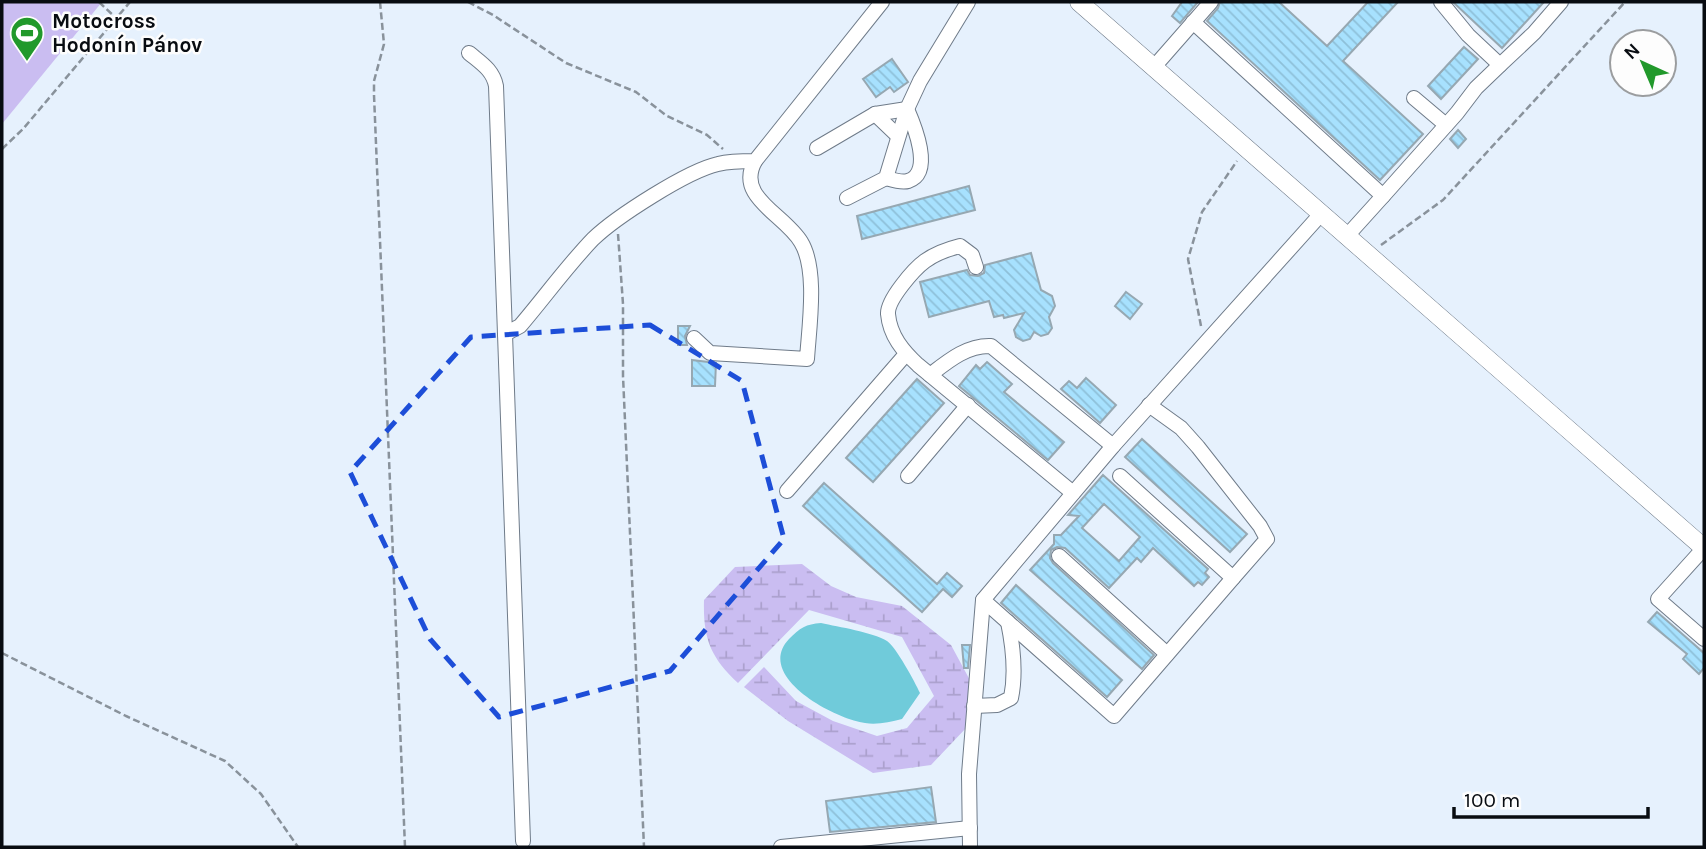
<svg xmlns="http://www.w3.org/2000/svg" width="1706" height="849" viewBox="0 0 1706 849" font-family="Karla,sans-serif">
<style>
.wetland{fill:url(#wetland-marsh)}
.green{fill:#cabdf1}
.water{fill:#70cbda}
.building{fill:url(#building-back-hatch);stroke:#96a8b2;stroke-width:2;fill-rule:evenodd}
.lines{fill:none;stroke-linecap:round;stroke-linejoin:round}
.minor-casing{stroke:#6f7b89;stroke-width:16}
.major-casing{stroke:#6f7b89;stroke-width:19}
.path{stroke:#89929b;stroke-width:2.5;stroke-dasharray:7 3.5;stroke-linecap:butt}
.minor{stroke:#fff;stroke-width:14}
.major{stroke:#fff;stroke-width:18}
.marked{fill:none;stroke:#1d4ed8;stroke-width:5;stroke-dasharray:14 9;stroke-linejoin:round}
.labels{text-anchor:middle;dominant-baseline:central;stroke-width:5;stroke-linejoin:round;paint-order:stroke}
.poi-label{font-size:21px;font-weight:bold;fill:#080c11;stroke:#fdfdfd;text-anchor:start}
</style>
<defs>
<pattern id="wetland-marsh" width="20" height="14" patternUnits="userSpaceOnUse" patternTransform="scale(1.75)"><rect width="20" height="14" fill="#cabdf1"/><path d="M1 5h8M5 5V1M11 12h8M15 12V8" fill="none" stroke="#aca1ce"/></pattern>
<pattern id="building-back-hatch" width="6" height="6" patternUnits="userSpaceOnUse" patternTransform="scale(1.75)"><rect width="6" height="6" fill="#a7e1fe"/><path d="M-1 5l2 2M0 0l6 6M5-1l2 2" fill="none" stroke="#8ec0d9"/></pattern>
</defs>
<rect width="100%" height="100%" fill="#e6f1fd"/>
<path class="wetland" d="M802 564 831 586 856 597 902 606 951 645 972 684 967 727 931 765 873 773 788 721 744 687 764 667 796 701 833 721 877 736 907 728 934 696 902 637 809 610 738 683C710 657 703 638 704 600L735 567Z"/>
<polygon class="green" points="2,2 102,2 2,124"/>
<path class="water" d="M821 623C839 627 872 632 887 641 896 647 915 682 920 693L902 719C890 722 877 725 865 723 834 719 754 676 789 639 800 628 806 624 821 623Z"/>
<g class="building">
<polygon points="1182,2 1198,2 1180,23 1172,16"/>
<polygon points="1220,2 1279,2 1327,46 1368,2 1398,2 1343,61 1423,134 1380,180 1207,21 1218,8"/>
<polygon points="1453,2 1544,2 1502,48"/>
<polygon points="1464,47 1478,59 1441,99 1428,86"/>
<polygon points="892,59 908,82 894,92 890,87 876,97 863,79"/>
<polygon points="1458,130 1466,139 1458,148 1450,139"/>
<polygon points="969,186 975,210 862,239 857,216"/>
<polygon points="1031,253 1041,290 1052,296 1055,306 1049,317 1052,328 1048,334 1041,336 1034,332 1030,339 1023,341 1016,337 1014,330 1024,313 1004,318 1003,315 994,317 989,301 929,317 920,282 967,270 970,275 978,276 984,273 985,265"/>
<polygon points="1126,292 1142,304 1130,319 1115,306"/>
<polygon points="678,326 690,326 685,336 687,345 678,345"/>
<polygon points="692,360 716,363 715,386 692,386"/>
<polygon points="987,362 1012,384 1004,392 1064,442 1048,460 959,386 976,365 980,369"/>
<polygon points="1086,378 1116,405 1100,423 1061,389 1069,381 1077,388"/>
<polygon points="917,379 944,403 873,482 846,458"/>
<polygon points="1142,439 1247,534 1230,552 1125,457"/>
<path d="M1103 475 1208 569 1205 573 1209 577 1202 585 1198 582 1194 586 1153 548 1141 562 1137 558 1109 588 1065 548 1057 547 1051 550 1050 558 1053 563 1154 655 1142 669 1030 570 1054 544V535H1061L1079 516 1068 515ZM1104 504 1140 537 1119 561 1082 528Z"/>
<polygon points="824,483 937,584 947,573 962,586 952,597 943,589 922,612 803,506"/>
<polygon points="1016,585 1122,680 1107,697 1001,603"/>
<polygon points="1657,612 1704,653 1704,668 1699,674 1683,659 1687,654 1648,622"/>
<polygon points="962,645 970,645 968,668 964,668"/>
<polygon points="931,787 936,822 830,832 826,801"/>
</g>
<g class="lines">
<defs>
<g id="minor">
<polyline points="1441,2 1468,35 1500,65 1534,33 1561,2"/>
<polyline points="1193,22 1383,196 1457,113 1476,88 1500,65"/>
<path d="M469 53C481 63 493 70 496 86L505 334 520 326C544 298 567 266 593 239 616 217 687 171 718 164 730 161 743 161 755 161L882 2"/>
<polyline points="1154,67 1211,2"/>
<polyline points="1414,98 1446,125"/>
<path d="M875 114 907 109C914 125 934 173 908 181 901 183 893 180 886 178"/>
<polyline points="817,148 875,114 898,136"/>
<polyline points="847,198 886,178 907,109 920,81 968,2"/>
<polyline points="1346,237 1383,196"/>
<path d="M976 267 972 255 960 246C948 249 936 253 925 261 914 269 887 300 888 314 890 336 903 351 918 365L1073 493"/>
<polyline points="505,334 523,841"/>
<path d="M694 338 710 353 807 359C809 327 818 270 801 242 784 214 735 197 755 161"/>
<path d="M930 375C948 361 967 345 991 346L1113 446"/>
<polyline points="1149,405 1181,428 1198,447 1260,526 1267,539 1233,578"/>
<polyline points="908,476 968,405"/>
<polyline points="787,491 906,354"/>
<polyline points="1704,548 1658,599 1704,639"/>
<polyline points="1059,556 1167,654"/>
<polyline points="983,600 1114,716 1233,578 1120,476"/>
<path d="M974 706 997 705 1011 698C1016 674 1013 646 1008 622"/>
<polyline points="781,847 970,828"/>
<polyline points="970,847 969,774 983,600 1113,446 1321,214"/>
</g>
<polyline id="major" points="1079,2 1704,548"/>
</defs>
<use href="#minor" class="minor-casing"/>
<use href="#major" class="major-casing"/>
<g class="path">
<polyline points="99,2 116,18"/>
<polyline points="380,2 384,44 374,81 374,95 405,847"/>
<polyline points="468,2 493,15 566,63 636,92 667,116 707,135 723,149"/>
<polyline points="2,149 23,129 130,2"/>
<polyline points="618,234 623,304 623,376 644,847"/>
<polyline points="1381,245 1443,200 1625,2"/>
<polyline points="1201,326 1188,259 1202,212 1237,161"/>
<polyline points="2,653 126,716 225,761 261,794 298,847"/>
</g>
<use href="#minor" class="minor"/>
<use href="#major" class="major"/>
</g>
<path class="marked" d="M650 325 742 381 784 539 670 671 499 717 430 639 350 472 471 337Z"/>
<defs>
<symbol id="stadium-pin" viewBox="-11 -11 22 30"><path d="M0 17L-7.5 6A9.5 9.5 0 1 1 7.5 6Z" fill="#21992b" stroke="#fdfdfd"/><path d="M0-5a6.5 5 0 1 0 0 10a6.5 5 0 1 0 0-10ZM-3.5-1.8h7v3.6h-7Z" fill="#fff"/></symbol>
</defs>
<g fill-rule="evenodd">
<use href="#stadium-pin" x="8" y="14" width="38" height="52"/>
</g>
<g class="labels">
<g class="poi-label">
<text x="52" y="21">Motocross<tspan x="52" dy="24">Hodonín Pánov</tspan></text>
</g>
</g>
<rect width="1706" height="849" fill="none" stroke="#080c11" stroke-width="7"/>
<g transform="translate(1643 63) rotate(316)"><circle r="33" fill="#fdfdfd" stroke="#9b9d9f" stroke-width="2"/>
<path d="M0-5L12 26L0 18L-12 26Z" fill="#21992b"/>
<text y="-10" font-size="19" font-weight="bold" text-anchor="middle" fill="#080c11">N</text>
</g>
<path d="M1454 807v10h194v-10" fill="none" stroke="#080c11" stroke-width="3.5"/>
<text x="1464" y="807" font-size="21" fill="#080c11" stroke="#fdfdfd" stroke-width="5" paint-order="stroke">100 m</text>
</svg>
